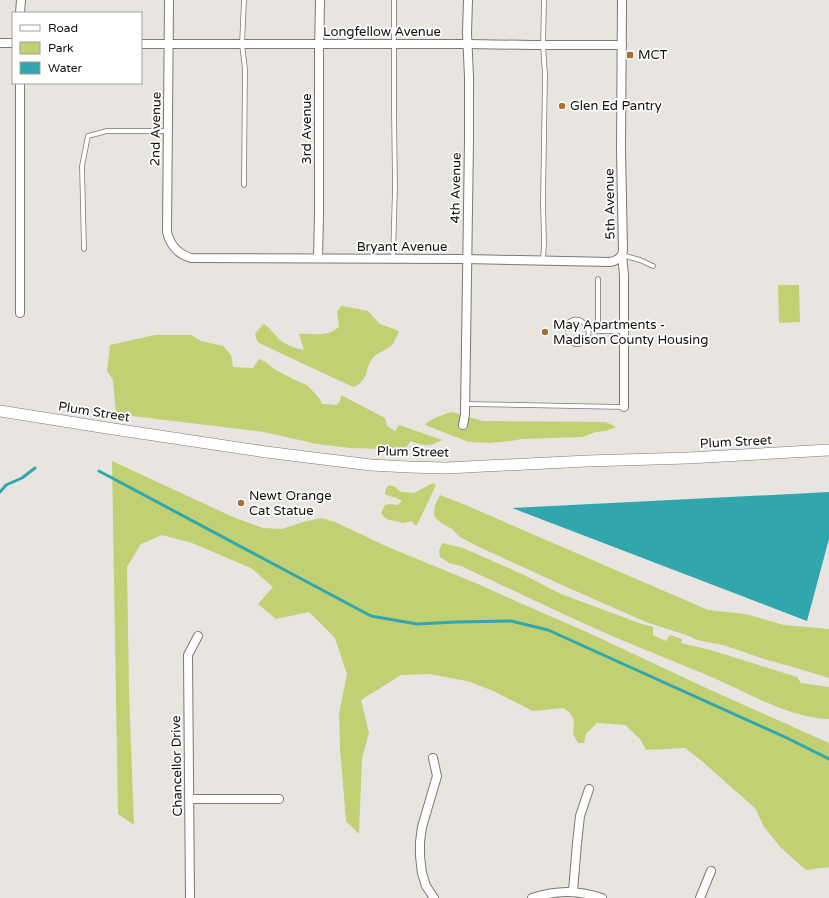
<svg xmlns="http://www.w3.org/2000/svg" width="829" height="898" viewBox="0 0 829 898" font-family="'Varela Round',sans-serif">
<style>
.green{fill:#c0d073}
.water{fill:#31a7ad}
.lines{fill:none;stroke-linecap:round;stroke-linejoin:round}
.stream{stroke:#31a7ad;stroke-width:3}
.service-casing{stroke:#7c7874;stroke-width:5.5}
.minor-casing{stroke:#7c7874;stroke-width:10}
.secondary-casing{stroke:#7c7874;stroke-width:12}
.service{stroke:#fff;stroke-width:4}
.minor{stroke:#fff;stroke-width:8}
.secondary{stroke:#fff;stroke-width:11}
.poi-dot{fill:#ac7032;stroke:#fff;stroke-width:1.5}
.labels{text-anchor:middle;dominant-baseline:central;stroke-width:3.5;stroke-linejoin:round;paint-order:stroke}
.street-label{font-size:13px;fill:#12110f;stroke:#fff}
.poi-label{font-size:13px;fill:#12110f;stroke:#fff;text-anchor:start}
</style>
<rect width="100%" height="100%" fill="#e8e5e0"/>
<g class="green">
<polygon points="778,285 799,285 800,322 779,323"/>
<path d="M341 306 353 308 368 311 380 324 399 331C397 335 395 342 392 345 385 351 374 353 370 362 365 373 367 381 354 387L338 380 261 344 257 341 255 333 264 324C270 328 272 332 278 338 285 345 294 348 304 350L299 334C315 333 325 338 339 327L337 312Z"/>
<path d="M155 335H191L201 341 223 346 231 355 233 367 253 368 259 359 266 362 274 369 297 381 307 385 319 398 322 404 337 405 340 401 341 395 385 418 387 426 395 431 399 425 442 440C430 447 423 446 411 441L407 446 402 449H384L350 448 317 444 264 432 116 414 113 380 107 371 110 345Z"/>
<path d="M452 412 483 421 606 422 616 427 606 431 596 432 582 437 522 439 511 441 490 443 469 442 425 425C429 419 445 414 452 412Z"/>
<path d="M112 461 233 517 263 528 282 529 303 522 321 518 335 522 388 547 478 584 520 603 589 633 704 687 829 743V867L806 870 781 848 764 827 755 808 732 788 703 762 685 748 646 750 640 739 625 725 597 723 586 734 584 743H578L573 734C575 721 575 717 564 708L533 711 491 690 467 681 429 674 401 675 361 700 369 733 362 758 359 834 346 821 340 748 339 714 347 674 335 638 309 612 276 619 258 604 273 587 251 568 192 543 162 535 141 544 127 567 129 693 134 825 118 814Z"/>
<path d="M433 483 436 485 417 525H414L412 521 403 523 386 519 381 513 385 505 390 504 398 505 402 501C396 497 390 497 385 494L386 488 389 485 395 487 401 492 414 493Z"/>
<polygon points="440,495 463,504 708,610 746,614 784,625 829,629 829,678 793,667 767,660 723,645 697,640 689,636 646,622 562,585 477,546 460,537 452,529 441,523 434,516 435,505"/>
<path d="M442 543 463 548 522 574 561 594 639 623 653 627V635L666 641 670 635 682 639 681 643 714 651 797 677 801 683 829 687V719C788 718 745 691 707 675 666 658 625 642 585 624 543 605 502 585 461 566L449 563 440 557 439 551Z"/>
</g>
<polygon class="water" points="829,492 829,539 807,621 512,508"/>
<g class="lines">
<g class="stream">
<polyline points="99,471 371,616 417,624 456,622 511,621 548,630 787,738 829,759"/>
<polyline points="0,492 6,485 22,478 35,468"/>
</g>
<defs>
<g id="service">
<polyline points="244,0 242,44 245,69 244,185"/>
<polyline points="84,249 82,166 88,136 107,131 167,131"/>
<polyline points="622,255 640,260 653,266"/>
<polyline points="393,258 395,187 394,110 394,0"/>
<polyline points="543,261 544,243 543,202 545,75 543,45 544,0"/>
<polyline points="598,279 598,331 624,331"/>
<path d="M565 328C578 304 602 338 579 344 573 345 569 341 565 337"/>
<polyline points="465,404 624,407"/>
</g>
<g id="minor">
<path d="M169 0C169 77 167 154 167 232 170 245 178 254 191 258L466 259 610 262C616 261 618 259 622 255"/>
<polyline points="622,0 621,150 623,250 622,255 624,275 624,407"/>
<polyline points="20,13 21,0"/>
<polyline points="0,43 13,43"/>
<polyline points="141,44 468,44 533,45 622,45"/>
<polyline points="20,83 20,313"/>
<polyline points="318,258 319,216 319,55 320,0"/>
<polyline points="463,425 465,414 469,141 469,77 467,33 468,0"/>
<polyline points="433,758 437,776 422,827 420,842 420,856 422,873 426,886 434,898"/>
<polyline points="189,799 279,799"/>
<polyline points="573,891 577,843 580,816 589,789"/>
<polyline points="190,898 188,655 198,636"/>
<path d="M532 898C557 890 577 890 602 898"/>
<polyline points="700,898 711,871"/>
</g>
<polyline id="secondary" points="0,411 107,428 266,452 371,465 409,467 446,468 587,461 688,458 829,450"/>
</defs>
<use href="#service" class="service-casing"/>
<use href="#minor" class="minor-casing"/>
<use href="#secondary" class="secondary-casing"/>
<use href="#service" class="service"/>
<use href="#minor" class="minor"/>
<use href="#secondary" class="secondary"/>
</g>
<g class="poi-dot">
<rect x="626" y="51" width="8" height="8" rx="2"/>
<circle cx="562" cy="106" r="4"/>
<circle cx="545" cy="332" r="4"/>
<circle cx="241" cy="503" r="4"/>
</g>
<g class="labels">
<g class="street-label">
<text x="382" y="32">Longfellow Avenue</text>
<text transform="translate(156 129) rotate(-89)">2nd Avenue</text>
<text transform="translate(307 129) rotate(-90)">3rd Avenue</text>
<text transform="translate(456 188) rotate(-89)">4th Avenue</text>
<text transform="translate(610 204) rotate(-91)">5th Avenue</text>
<text x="402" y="247">Bryant Avenue</text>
<text transform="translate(94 412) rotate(9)">Plum Street</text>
<text transform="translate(736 442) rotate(-3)">Plum Street</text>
<text transform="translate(413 452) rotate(1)">Plum Street</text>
<text transform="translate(177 766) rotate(-91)">Chancellor Drive</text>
</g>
<g class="poi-label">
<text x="638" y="55">MCT</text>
<text x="570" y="106">Glen Ed Pantry</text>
<text x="553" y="325">May Apartments -<tspan x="553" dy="15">Madison County Housing</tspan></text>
<text x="249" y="496">Newt Orange<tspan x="249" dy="15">Cat Statue</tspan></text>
</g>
</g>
<rect x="12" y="12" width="130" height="72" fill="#ffffff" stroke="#a0a09f"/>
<rect x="20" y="25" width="20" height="6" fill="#ffffff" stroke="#a0a09f"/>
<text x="48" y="32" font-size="12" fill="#12110f">Road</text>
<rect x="20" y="42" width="20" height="12" fill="#c0d073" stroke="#a0a09f"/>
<text x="48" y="52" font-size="12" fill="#12110f">Park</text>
<rect x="20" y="62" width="20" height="12" fill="#31a7ad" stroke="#a0a09f"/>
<text x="48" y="72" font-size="12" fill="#12110f">Water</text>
</svg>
